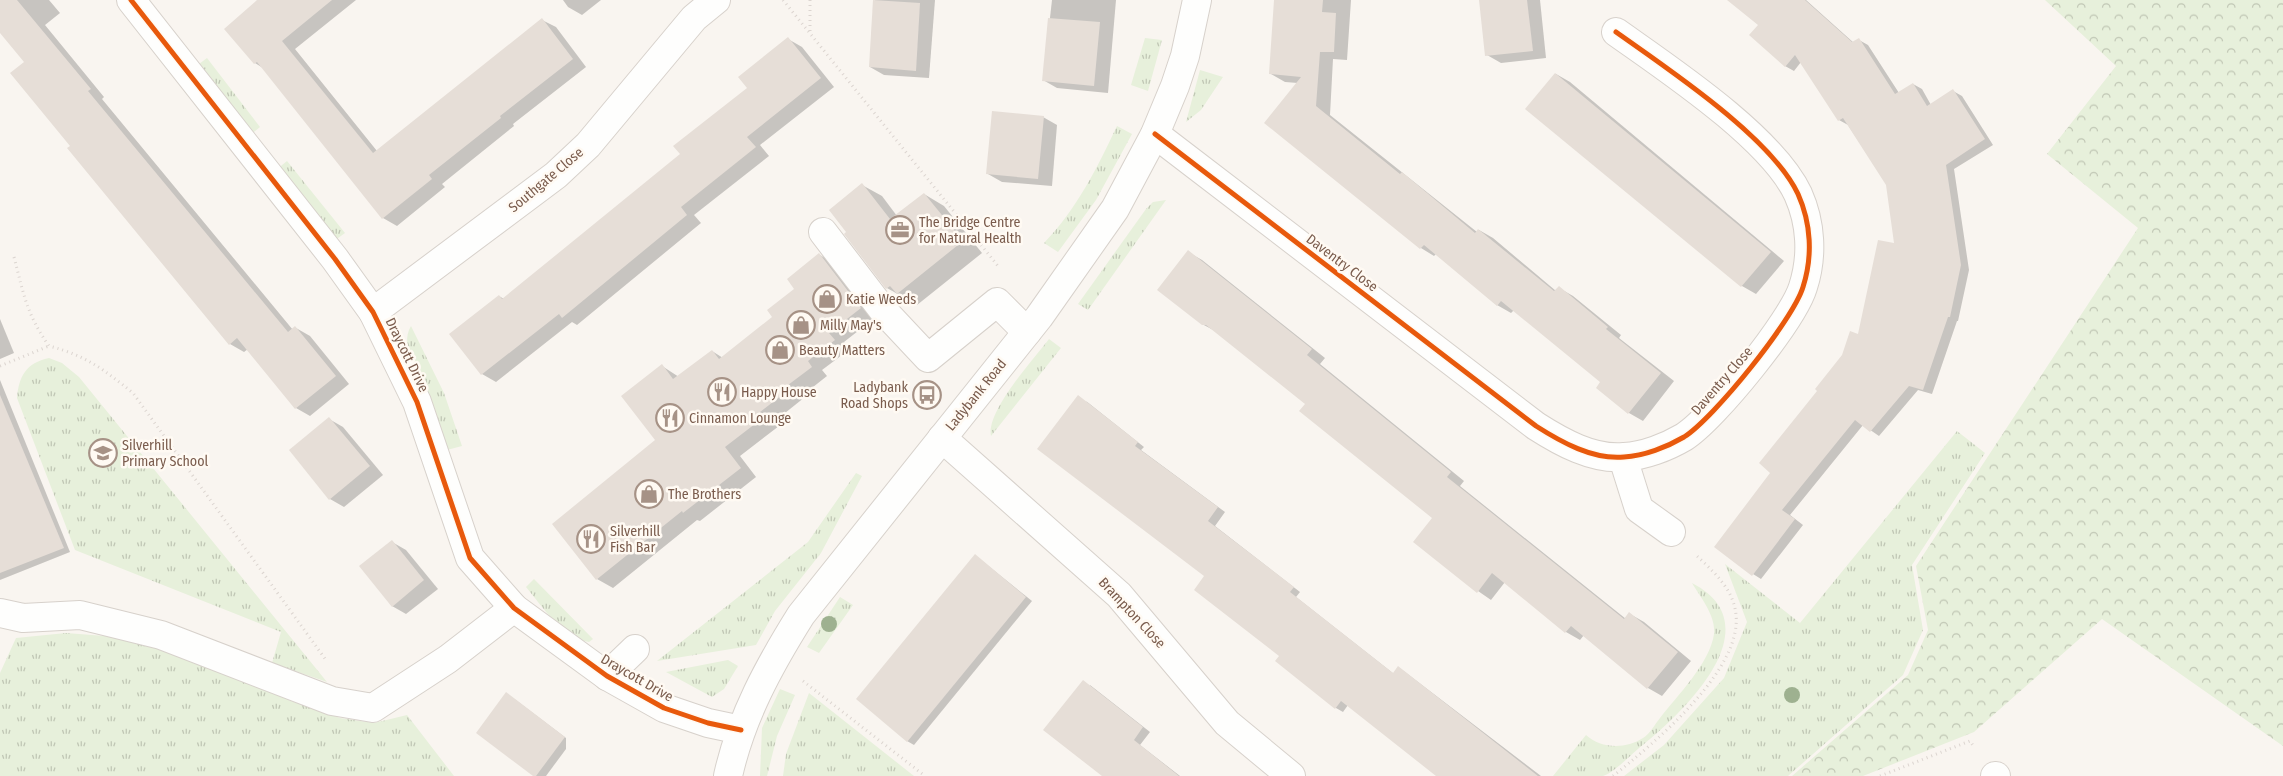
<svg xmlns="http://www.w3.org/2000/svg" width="2283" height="776" viewBox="0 0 2283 776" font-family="'Fira Sans Condensed',sans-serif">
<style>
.grass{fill:url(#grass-tufts)}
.forest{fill:url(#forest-crowns)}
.shadow{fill:#0003}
.building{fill:#e6ded7}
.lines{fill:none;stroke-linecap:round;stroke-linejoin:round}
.minor-casing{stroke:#d7d1cb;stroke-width:30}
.path{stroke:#dcd5d0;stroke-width:3;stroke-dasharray:1 4;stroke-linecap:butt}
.minor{stroke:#fefefd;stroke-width:28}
.cycleway-casing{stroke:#fffaf3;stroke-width:8}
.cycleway{stroke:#e8590c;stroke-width:5}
.tree{fill:#9eb190}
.labels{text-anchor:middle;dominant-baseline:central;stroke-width:5;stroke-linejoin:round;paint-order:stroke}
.street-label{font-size:14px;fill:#7a5c4d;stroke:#fffaf3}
.poi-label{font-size:14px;fill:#7a5c4d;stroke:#fffaf3;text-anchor:start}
</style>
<defs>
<pattern id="grass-tufts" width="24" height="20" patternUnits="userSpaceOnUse" patternTransform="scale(1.25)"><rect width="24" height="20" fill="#e7f0db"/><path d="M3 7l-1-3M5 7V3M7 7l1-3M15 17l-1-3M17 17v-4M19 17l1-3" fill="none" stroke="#c0c6b4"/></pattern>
<pattern id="forest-crowns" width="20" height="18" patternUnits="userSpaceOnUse" patternTransform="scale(1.25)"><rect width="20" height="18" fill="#e7f0db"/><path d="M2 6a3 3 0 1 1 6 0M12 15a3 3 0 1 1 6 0" fill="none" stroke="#c0c6b4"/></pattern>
</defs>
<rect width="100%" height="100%" fill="#f9f5f0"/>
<g class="grass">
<polygon points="1145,38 1162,40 1148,91 1131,85"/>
<polygon points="207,58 260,127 249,136 195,67"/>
<polygon points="1200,70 1223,77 1201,110 1186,122"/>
<path d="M1117 126 1132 134 1096 200 1058 252 1044 243C1077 209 1097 168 1117 126Z"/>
<polygon points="287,161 345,233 334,241 276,170"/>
<polygon points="1166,200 1088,310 1078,304 1146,209 1153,202"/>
<path d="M411 326 444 393 462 446 447 450C441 432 436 413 429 395 421 375 398 347 411 326Z"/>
<path d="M1049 339 1061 348 991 436C986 411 1034 359 1049 339Z"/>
<path d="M49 358 62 363 79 377 327 682 272 663 281 632 75 550 17 398C19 376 26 363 49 358Z"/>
<polygon points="1957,431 1985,453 1912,565 1923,630 1903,675 1788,776 1624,776 1664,745 1724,678 1747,622 1725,564 1800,623"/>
<polygon points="856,473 862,476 821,553 775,611 756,645 657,661 808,542"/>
<path d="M534 579 593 639 589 642C563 639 542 606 526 587Z"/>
<path d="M1692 583C1775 626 1683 713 1639 748 1631 755 1612 774 1603 776 1588 776 1569 776 1553 776L1586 735C1601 749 1626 749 1643 738 1650 734 1655 724 1660 718 1677 696 1710 663 1714 634 1716 616 1701 598 1692 583Z"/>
<polygon points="840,597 853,605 819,653 807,647"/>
<polygon points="66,633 118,637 159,647 291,701 340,718 374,723 407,715 454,776 0,776 0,673 16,638"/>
<polygon points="728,660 738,666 724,689 712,697 666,672"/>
<polygon points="780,689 795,695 777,736 767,776 760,776 762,728"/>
<polygon points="809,693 914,776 783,776 786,754"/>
</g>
<polygon class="forest" points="2045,0 2283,0 2283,746 2102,619 1974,732 1863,776 1792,776 1908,675 1928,630 1916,566 2138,228 2047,154 2116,66"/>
<g class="shadow">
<polygon points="0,0 49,0 60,13 45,25 104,97 102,99 293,330 296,328 310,336 349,384 310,416 296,408 248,349 244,352 230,344 71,146 26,62 0,31"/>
<polygon points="259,0 356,0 295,49 377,151 542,20 556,27 586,67 513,124 514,126 442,184 445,187 397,226 383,218 263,68 255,63"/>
<polygon points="563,0 601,0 582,15 568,7"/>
<polygon points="875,0 935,0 929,78 884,75 870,67"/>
<polygon points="1052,0 1116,0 1108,93 1057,88 1043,80"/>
<polygon points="1275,0 1351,0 1347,60 1333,59 1330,115 1477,232 1479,230 1493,238 1556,291 1559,288 1573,296 1621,335 1619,338 1674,381 1643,421 1629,413 1602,382 1514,310 1511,313 1497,305 1436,254 1434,256 1421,248 1298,83 1285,82 1271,74"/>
<polygon points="1480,0 1540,0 1546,58 1501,63 1487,55"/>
<polygon points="1729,0 1806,0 1854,43 1859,40 1868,45 1899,93 1913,84 1922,89 1931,105 1953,91 1962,96 1993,145 1954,169 1969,270 1958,321 1957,321 1932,394 1918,390 1879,436 1863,425 1790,515 1803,525 1761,579 1753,574 1772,472 1819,391 1859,336 1895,245 1887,184 1848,125 1839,120 1801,62 1794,71 1785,66 1759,25"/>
<polygon points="788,39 802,47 834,87 760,145 769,156 694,215 701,223 577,325 572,322 496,382 482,374 451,335 499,296 504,299 682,155 749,88"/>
<polygon points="1556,74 1570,82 1784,261 1756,294 1742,286 1527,109"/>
<polygon points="1043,117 1057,125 1052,186 1002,182 988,174"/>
<polygon points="862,185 882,196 897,216 924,194 944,206 982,253 917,305 887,288"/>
<polygon points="1188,252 1202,260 1325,358 1320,364 1464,481 1460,486 1626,619 1630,614 1644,622 1691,661 1662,696 1648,688 1584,635 1580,640 1566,632 1505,582 1491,600 1478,591 1433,518 1306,404 1217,332 1202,324"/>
<polygon points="820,255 835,264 876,317 844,342 850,349 822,370 827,376 803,395 805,397 775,421 779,426 740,456 756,477 700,521 697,520 613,588 597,579 657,440 662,366 679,377 712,351 723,358 774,317"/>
<polygon points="0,319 14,353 0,359"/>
<polygon points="0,380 70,552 0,580"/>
<polygon points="1086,401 1144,447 1141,450 1225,512 1215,526 1300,592 1296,597 1394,674 1399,668 1405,672 1541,776 1440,776 1348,705 1343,712 1336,708 1281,656 1206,576"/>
<polygon points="329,419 343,427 383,475 344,507 330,499"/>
<polygon points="392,542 406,550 438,589 406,614 392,606"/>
<polygon points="976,556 1032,601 914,745 907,741"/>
<polygon points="1090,685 1150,732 1140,745 1180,776 1104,776"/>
<polygon points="513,698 566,738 566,749 546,776 535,776"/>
</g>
<g class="building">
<polygon points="0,0 17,0 91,89 88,91 288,332 295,326 336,376 295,409 237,338 229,345 67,148 70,146 10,73 24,62 0,33"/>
<polygon points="257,0 332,0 282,41 373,153 542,18 573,59 500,116 501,118 429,175 432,179 382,219 257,62 254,64 224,29"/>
<polygon points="873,0 920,3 916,71 869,67"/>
<polygon points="1274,0 1323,0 1322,12 1336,13 1334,52 1320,52 1316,106 1400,174 1402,172 1475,233 1478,229 1554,291 1559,286 1608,327 1606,329 1661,373 1628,414 1596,388 1600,382 1501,301 1497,306 1424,245 1420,249 1264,123 1301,77 1269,74"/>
<polygon points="1479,0 1527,0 1533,51 1485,56"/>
<polygon points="1727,0 1805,0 1852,42 1859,38 1895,94 1913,83 1927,106 1953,89 1985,139 1946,165 1961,265 1950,317 1948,317 1923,390 1909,386 1870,432 1855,420 1782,510 1795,519 1752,576 1714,547 1770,473 1759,463 1817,391 1815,389 1842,355 1850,331 1858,334 1878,240 1894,243 1886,185 1843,118 1838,121 1795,55 1785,67 1749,35 1758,25"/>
<polygon points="1048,18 1100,22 1094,86 1042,81"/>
<polygon points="788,37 821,78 747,137 756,147 681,207 687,215 562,318 559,314 481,375 449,334 499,295 502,299 680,154 673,146 747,88 738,77"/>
<polygon points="1555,73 1771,252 1741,287 1525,109"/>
<polygon points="992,111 1044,116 1038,179 986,174"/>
<polygon points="862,183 890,219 924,193 963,241 897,294 890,286 886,289 844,234 846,232 829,210"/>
<polygon points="1188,250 1312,349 1307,355 1451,472 1447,477 1624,619 1629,612 1678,652 1647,689 1571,626 1565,633 1492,573 1477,593 1413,542 1432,518 1299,411 1305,404 1206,325 1202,325 1157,290"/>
<polygon points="819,253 861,308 829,333 835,340 808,361 812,367 788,385 791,388 760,412 764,417 725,447 741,468 683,513 682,511 596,580 552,524 655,440 621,396 662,364 673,379 712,350 719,359 772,317 767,310 794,289 787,279"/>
<polygon points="0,395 64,548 0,573"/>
<polygon points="1078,395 1138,442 1135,446 1218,507 1208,521 1294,587 1290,592 1393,673 1398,666 1538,776 1436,776 1341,701 1335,709 1275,661 1279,656 1194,590 1204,576 1037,449"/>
<polygon points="329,417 370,466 329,500 289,450"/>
<polygon points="392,540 424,580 392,607 359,566"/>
<polygon points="975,554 1026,597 907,742 856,699"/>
<polygon points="1083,680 1143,727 1134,740 1179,776 1102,776 1043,730"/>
<polygon points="506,692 565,737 536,776 533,776 476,733"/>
</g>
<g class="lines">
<defs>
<g id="minor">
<polyline points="131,0 335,259 373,312 417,402 470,558 514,608 607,676 664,708 708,723 741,730"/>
<path d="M1155 134 1536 426C1561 442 1593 460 1624 457 1644 456 1667 447 1684 437 1714 418 1793 320 1803 287 1813 256 1811 223 1798 194 1771 137 1668 69 1616 32"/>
<polyline points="823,232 882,309 928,358 997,302 1027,332"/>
<polyline points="373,312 556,175 588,145 694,18 716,0"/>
<polyline points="942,438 1119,595 1227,723 1291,776"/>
<polyline points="1623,458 1639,509 1671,532"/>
<polyline points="0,613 23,618 80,615 161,635 332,701 373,708 448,659 514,608"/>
<polyline points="607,676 635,649"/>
<path d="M728 776C741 717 769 666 801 615L1039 317 1115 209 1155 134 1175 86 1185 56 1197 0"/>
<polyline points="1995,776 1996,776"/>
</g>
</defs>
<use href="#minor" class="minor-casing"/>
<g class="path">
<polyline points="783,0 998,266"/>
<polyline points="810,0 810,34"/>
<path d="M14 257C24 295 26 313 49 346 87 356 103 369 133 393L326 660"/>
<polyline points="0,366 49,346"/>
<polyline points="803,681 925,776"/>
<path d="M1613 776C1653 744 1742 671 1736 615 1734 590 1714 572 1697 556"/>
<polyline points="1880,776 1970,741 1974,747"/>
</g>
<use href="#minor" class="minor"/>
<defs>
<g id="cycleway">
<polyline points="131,0 335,259 373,312 417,402 470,558 514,608 607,676 664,708 708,723 741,730"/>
<path d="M1155 134 1536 426C1561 442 1593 460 1624 457 1644 456 1667 447 1684 437 1714 418 1793 320 1803 287 1813 256 1811 223 1798 194 1771 137 1668 69 1616 32"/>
</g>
</defs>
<use href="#cycleway" class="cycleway-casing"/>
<use href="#cycleway" class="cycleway"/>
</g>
<g class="tree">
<circle cx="829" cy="624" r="8"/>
<circle cx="1792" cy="695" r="8"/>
</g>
<defs>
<symbol id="office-ring" viewBox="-11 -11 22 22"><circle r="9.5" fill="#fffaf3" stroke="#a69286" stroke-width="1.5"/><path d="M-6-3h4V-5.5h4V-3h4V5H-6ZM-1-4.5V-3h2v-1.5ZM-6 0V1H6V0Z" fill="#a69286"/></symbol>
<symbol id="shop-ring" viewBox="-11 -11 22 22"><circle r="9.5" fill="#fffaf3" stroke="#a69286" stroke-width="1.5"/><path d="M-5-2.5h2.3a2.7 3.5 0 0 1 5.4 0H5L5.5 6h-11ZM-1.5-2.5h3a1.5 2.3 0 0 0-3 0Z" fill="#a69286"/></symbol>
<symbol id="restaurant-ring" viewBox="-11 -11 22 22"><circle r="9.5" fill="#fffaf3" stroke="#a69286" stroke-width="1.5"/><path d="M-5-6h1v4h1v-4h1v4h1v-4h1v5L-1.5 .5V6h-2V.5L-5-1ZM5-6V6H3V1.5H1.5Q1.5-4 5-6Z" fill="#a69286"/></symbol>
<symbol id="bus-ring" viewBox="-11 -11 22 22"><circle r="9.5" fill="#fffaf3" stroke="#a69286" stroke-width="1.5"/><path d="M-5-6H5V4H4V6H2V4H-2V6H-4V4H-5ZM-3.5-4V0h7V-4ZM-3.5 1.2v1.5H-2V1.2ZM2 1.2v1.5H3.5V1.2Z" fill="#a69286"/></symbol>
<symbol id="school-ring" viewBox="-11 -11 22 22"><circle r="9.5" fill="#fffaf3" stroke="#a69286" stroke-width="1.5"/><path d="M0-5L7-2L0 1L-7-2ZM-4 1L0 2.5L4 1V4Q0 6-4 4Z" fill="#a69286"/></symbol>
</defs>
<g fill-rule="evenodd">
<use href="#office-ring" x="884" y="214" width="32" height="32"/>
<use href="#shop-ring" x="811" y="283" width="32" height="32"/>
<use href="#shop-ring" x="785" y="309" width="32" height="32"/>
<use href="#shop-ring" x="764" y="334" width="32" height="32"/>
<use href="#restaurant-ring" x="706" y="376" width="32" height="32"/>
<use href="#bus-ring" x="911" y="379" width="32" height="32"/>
<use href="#restaurant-ring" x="654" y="402" width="32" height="32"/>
<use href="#school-ring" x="87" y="437" width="32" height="32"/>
<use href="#shop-ring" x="633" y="478" width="32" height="32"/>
<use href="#restaurant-ring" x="575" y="523" width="32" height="32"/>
</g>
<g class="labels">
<g class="street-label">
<text transform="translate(546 180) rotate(-40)">Southgate Close</text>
<text transform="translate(1342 263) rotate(37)">Daventry Close</text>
<text transform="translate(407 355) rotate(64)">Draycott Drive</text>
<text transform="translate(1722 381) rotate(-49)">Daventry Close</text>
<text transform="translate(976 395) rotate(-51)">Ladybank Road</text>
<text transform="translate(1132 613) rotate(47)">Brampton Close</text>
<text transform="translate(637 678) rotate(30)">Draycott Drive</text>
</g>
<g class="poi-label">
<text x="919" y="222">The Bridge Centre<tspan x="919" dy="16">for Natural Health</tspan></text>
<text x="846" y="299">Katie Weeds</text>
<text x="820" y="325">Milly May's</text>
<text x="799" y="350">Beauty Matters</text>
<text x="908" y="387" text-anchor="end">Ladybank<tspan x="908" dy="16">Road Shops</tspan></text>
<text x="741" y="392">Happy House</text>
<text x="689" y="418">Cinnamon Lounge</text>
<text x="122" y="445">Silverhill<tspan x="122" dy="16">Primary School</tspan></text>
<text x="668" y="494">The Brothers</text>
<text x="610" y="531">Silverhill<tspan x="610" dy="16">Fish Bar</tspan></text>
</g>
</g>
</svg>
